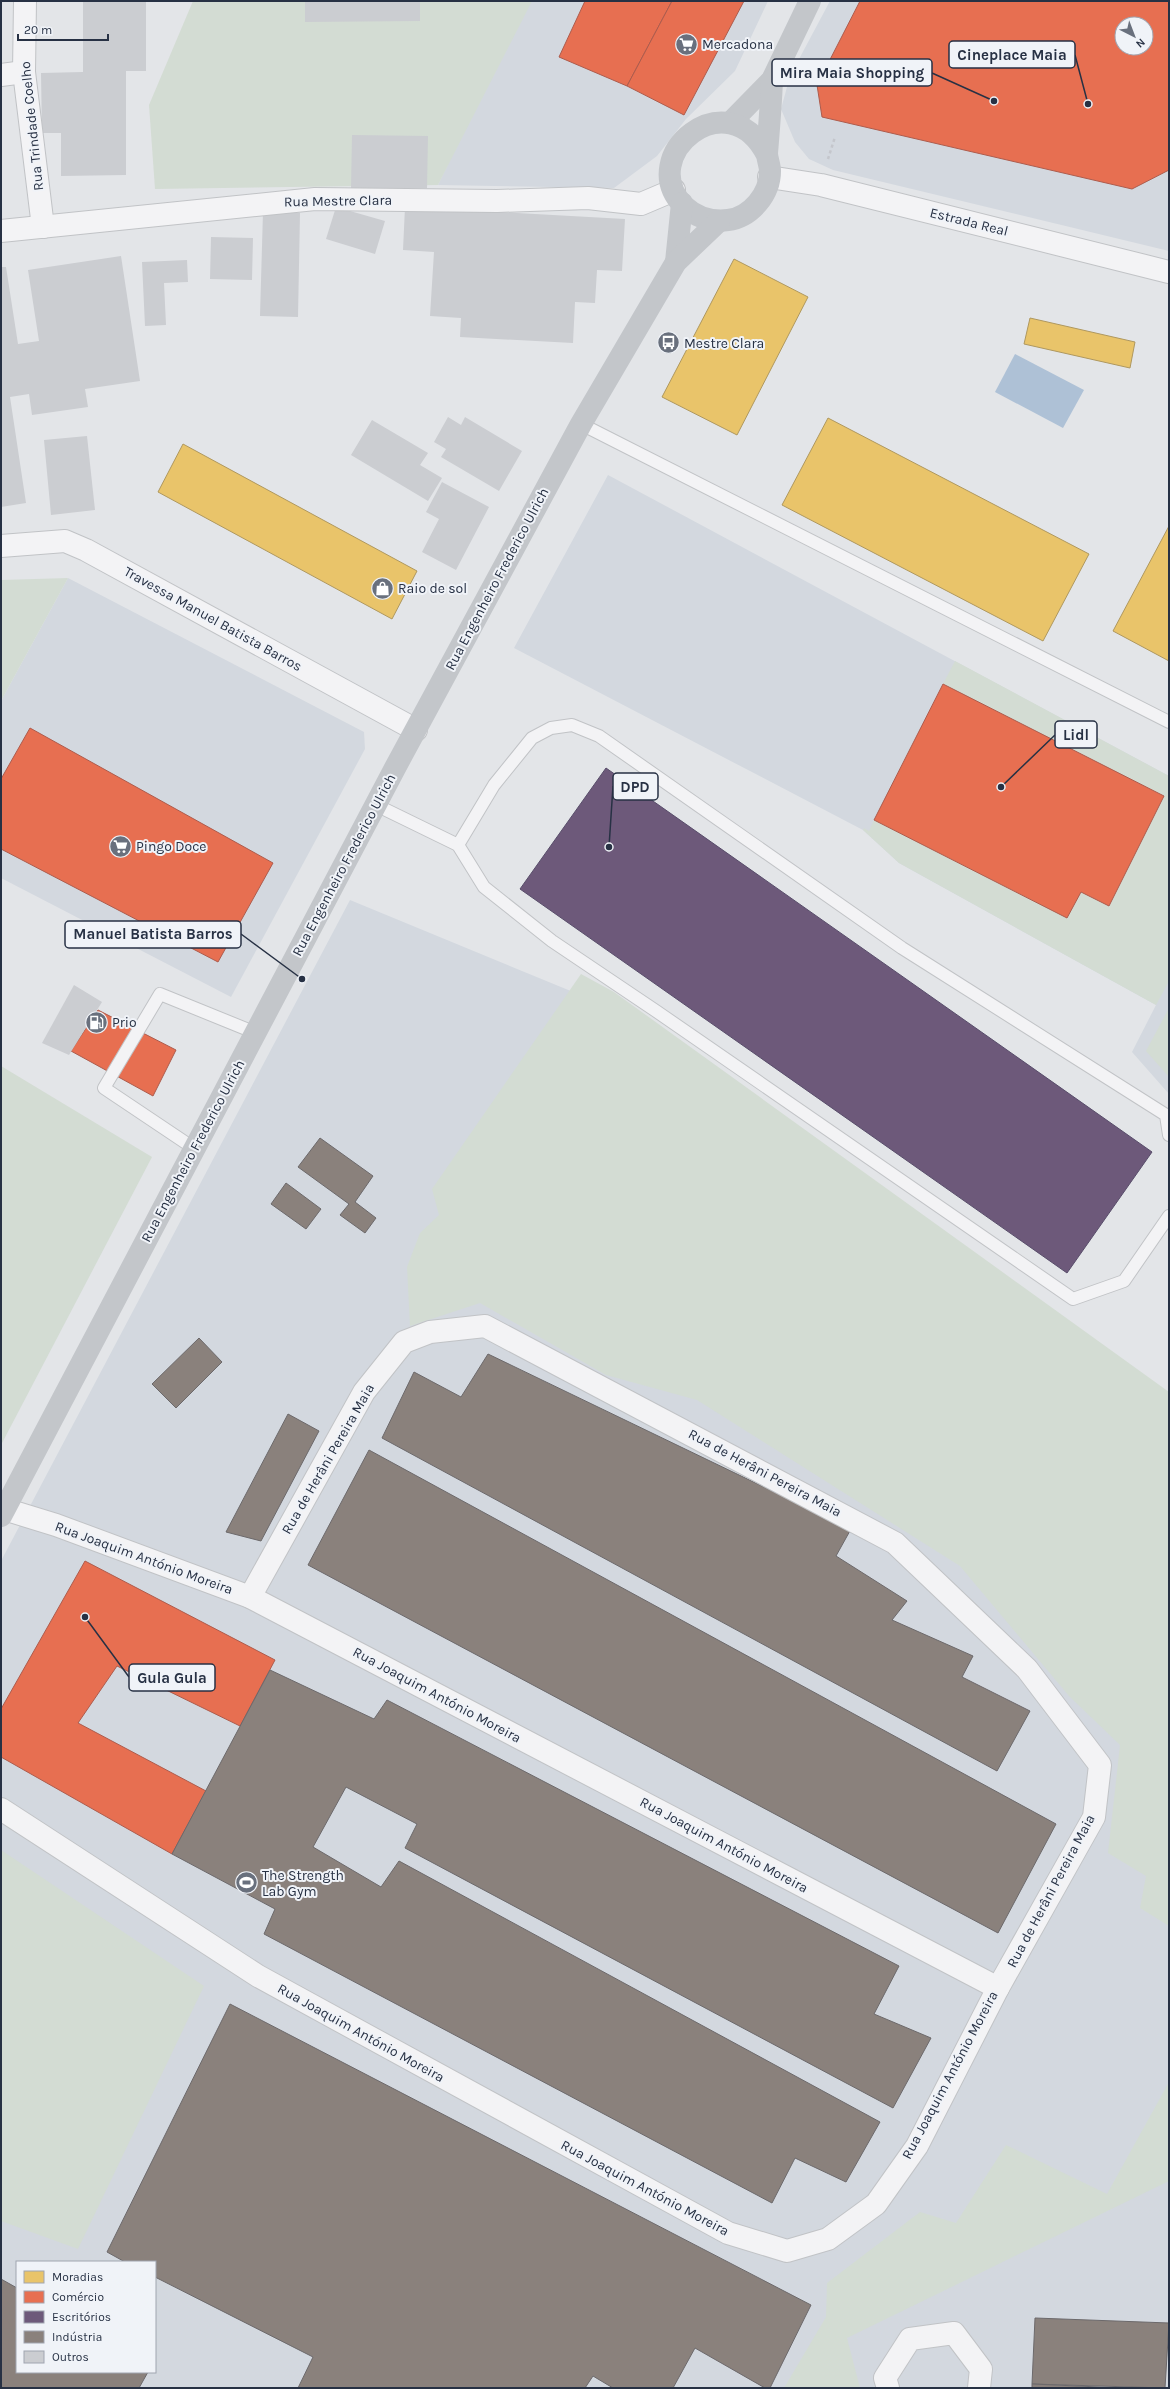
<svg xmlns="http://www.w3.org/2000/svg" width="1170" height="2389" viewBox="0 0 1170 2389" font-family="Karla,sans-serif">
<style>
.built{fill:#d3d8df;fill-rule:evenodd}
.green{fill:#d3dcd3}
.water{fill:#aec1d6}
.homes{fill:#e9c46a;stroke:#af985f}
.shops{fill:#e76f51;stroke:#ad5c4d;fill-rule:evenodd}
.offices{fill:#6d597a;stroke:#584d6a}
.industry{fill:#8a817c;stroke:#6c696b}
.building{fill:#cbcdd1}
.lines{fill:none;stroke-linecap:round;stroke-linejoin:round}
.lane-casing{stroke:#c1c3c6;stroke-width:14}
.street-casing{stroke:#c1c3c6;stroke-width:24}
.path{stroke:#c4c6cc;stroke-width:2.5;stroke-dasharray:3 3;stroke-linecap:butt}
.lane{stroke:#f3f3f5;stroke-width:12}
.street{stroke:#f3f3f5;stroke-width:22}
.secondary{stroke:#c3c6ca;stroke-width:22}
.labels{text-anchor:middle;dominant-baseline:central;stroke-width:4;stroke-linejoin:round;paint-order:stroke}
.poi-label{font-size:14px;fill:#273144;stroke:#f0f3f8;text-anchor:start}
.street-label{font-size:14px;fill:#273144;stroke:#f0f3f8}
.leader{fill:none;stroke:#273144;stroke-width:1.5}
.callout-dot{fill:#273144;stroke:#f0f3f8;stroke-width:1.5}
.callout{fill:#f0f3f8;stroke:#273144;stroke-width:1.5}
.callout-label{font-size:15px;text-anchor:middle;font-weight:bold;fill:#273144}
</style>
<rect width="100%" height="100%" fill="#e3e5e8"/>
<g class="built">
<polygon points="527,1 768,1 735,71 686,119 657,156 614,188 438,185"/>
<path d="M830 1H1169V251L833 170 809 159 795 142 781 109 790 76ZM1122 24H1146V48H1122Z"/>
<polygon points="608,475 1169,776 1169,1094 1132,1052 1156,1005 899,863 863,830 514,648"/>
<polygon points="68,578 364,732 365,749 231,997 1,878 1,701"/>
<path d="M350 900 578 994 1169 1393V2388H1V1561ZM17 2262H155V2372H17Z"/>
</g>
<g class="green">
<polygon points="193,1 532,1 438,185 155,189 149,105"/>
<polygon points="68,578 1,701 1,580"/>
<polygon points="955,661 1169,776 1169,981 1156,1005 899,863 863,830 864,828 869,831 874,820 1067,918 1081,892 1109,906 1164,796 943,684"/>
<polygon points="581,974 614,992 1169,1392 1169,1926 1140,1908 1146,1876 1108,1853 1120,1745 1069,1696 960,1566 697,1400 606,1375 480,1303 410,1326 407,1267 420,1233 439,1215 432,1189"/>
<polygon points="1169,1008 1169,1077 1146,1051"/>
<polygon points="1,1066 152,1157 1,1445"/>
<polygon points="1,1850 204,1986 78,2249 1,2221"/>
<polygon points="1169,2082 1169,2181 847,2338 860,2388 784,2388 826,2317 827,2283 920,2212 956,2223 1006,2145 1107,2194"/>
</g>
<polygon class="water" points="1015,354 1084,390 1063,428 995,392"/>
<g class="homes">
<polygon points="734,259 808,297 737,435 662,397"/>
<polygon points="1030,318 1135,342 1130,368 1024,344"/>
<polygon points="828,418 1089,554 1043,641 782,505"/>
<polygon points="183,444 417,571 392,619 158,492"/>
<polygon points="1169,526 1169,661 1113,631"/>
</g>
<g class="shops">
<polygon points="585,1 672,1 627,86 559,57"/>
<polygon points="672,1 744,1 684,115 627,86"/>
<path d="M860 1H1169V170L1132 189 822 117 817 85ZM1122 24H1146V48H1122Z"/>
<polygon points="943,684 1164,796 1109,906 1081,892 1067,918 874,820"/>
<polygon points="30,728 273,863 218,962 1,849 1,779"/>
<polygon points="98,1010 176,1050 153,1096 71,1051"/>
<polygon points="85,1561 275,1660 240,1726 117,1666 78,1723 206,1791 172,1854 1,1757 1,1709"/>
</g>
<polygon class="offices" points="606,768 1152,1152 1067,1273 520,889"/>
<g class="industry">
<polygon points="320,1138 373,1176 355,1202 376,1218 365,1233 340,1215 349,1204 298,1167"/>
<polygon points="286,1183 321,1209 306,1229 271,1204"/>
<polygon points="199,1338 222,1362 176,1408 152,1384"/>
<polygon points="488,1354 851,1529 836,1556 907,1601 892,1620 973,1656 962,1677 1030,1711 997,1771 382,1438 414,1372 461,1397"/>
<polygon points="288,1414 319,1431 261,1541 226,1532"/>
<polygon points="369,1450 1056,1824 998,1933 308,1565"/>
<polygon points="270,1670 374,1719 387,1700 899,1966 874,2014 931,2038 893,2108 405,1848 417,1824 346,1787 313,1847 381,1887 399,1861 880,2122 846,2182 795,2158 772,2203 264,1934 275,1909 172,1854"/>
<polygon points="230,2004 811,2305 770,2388 765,2388 695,2348 673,2388 613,2388 593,2376 585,2388 298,2388 313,2357 155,2277 155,2262 125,2262 107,2252"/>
<polygon points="1,2279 17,2288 17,2372 148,2372 139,2388 1,2388"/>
<polygon points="1035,2318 1169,2323 1165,2388 1032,2384"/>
<polygon points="1032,2384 1122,2388 1032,2388"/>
</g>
<g class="building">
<polygon points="83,1 146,1 146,71 126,71 126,175 61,176 61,133 42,133 41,73 83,72"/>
<polygon points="305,1 420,1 420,21 305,22"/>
<polygon points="352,135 428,136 427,188 351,188"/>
<polygon points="336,207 385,221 375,254 326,239"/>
<polygon points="405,207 625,219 622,271 597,270 595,303 575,302 573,343 460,337 461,318 430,316 434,252 403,250"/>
<polygon points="263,212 300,213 298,317 260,316"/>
<polygon points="211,237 253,238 252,280 210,279"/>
<polygon points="121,256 140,381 85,389 88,407 32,415 29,394 10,397 26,503 1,507 1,267 6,267 18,344 39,341 28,270"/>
<polygon points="187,260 188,282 164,283 166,325 145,326 142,262"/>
<polygon points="448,417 461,425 465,417 522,451 499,491 441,457 446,449 434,442"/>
<polygon points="372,420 428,453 420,465 442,478 428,501 351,455"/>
<polygon points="87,436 95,510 51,515 44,440"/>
<polygon points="442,482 489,507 456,570 422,552 439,519 426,512"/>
<polygon points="74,985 102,1002 69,1055 42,1043"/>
</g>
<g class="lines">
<defs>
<g id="lane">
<polyline points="581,424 1169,722"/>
<polyline points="376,805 458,845 484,887 552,941 656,1011 1073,1299 1124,1281 1169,1216"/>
<polyline points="458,845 494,785 532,738 551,728 572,725 599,736 902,948 1166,1115 1169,1135"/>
<polyline points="195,1149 104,1088 160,994 256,1033"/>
</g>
<g id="street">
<polyline points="25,1 24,72 43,227"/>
<polyline points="1,75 24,72"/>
<polyline points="769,177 821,185 1169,272"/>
<polyline points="1,231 315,199 497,201 588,198 641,204 674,190"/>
<polyline points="1,546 65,541 86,550 416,730"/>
<polyline points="250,1597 364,1392 404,1342 430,1332 485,1326 895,1543 1027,1669 1100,1765 1094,1817 998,1988"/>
<polyline points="1,1809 258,1976 728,2233 787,2251 828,2239 876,2204 917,2146 998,1988 250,1597 56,1525 4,1509"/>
<polyline points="888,2388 885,2378 910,2339 954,2333 981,2369 979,2388"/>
</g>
</defs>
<use href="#lane" class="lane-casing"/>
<use href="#street" class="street-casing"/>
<polyline class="path" points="828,159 835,137"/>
<use href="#lane" class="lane"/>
<use href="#street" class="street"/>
<g class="secondary">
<polyline points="730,123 772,80 810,1"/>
<path d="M767 155C728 78 634 156 684 206 697 218 711 222 728 220 751 217 770 194 770 171 770 165 767 159 767 153 769 129 771 105 772 80"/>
<polyline points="676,262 682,203"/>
<polyline points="1,1516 395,768 581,424 676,262 719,221"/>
</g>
</g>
<defs>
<symbol id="supermarket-disc" viewBox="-11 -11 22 22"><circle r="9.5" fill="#69707d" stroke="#f0f3f8"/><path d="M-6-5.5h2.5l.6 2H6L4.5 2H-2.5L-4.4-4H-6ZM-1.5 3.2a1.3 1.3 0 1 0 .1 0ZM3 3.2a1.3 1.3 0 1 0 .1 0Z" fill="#fff"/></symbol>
<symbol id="bus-disc" viewBox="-11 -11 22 22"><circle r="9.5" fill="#69707d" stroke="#f0f3f8"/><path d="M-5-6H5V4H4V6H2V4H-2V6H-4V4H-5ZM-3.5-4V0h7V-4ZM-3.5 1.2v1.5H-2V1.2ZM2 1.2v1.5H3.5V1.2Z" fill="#fff"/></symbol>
<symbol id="shop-disc" viewBox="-11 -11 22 22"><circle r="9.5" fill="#69707d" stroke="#f0f3f8"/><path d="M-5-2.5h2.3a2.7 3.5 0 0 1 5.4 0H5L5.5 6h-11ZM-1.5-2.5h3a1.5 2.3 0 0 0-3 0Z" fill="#fff"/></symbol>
<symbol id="fuel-disc" viewBox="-11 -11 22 22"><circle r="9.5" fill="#69707d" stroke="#f0f3f8"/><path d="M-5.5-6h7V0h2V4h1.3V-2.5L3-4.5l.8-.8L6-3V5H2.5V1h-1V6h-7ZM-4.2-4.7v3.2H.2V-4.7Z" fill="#fff"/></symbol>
<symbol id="stadium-disc" viewBox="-11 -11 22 22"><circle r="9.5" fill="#69707d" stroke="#f0f3f8"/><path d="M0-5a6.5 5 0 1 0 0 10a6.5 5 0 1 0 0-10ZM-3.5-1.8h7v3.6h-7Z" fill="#fff"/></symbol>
</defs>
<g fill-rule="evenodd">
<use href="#supermarket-disc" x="674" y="32" width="25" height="25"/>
<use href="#bus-disc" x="656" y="330" width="25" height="25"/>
<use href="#shop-disc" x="370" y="576" width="25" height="25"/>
<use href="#supermarket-disc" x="108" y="834" width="25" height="25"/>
<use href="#fuel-disc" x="84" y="1010" width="25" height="25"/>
<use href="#stadium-disc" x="234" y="1870" width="25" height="25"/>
</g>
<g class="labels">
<g class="poi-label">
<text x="702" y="44">Mercadona</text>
<text x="684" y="343">Mestre Clara</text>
<text x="398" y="588">Raio de sol</text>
<text x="136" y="846">Pingo Doce</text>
<text x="112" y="1022">Prio</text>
<text x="262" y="1875">The Strength<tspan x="262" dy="16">Lab Gym</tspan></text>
</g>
<g class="street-label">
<text transform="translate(32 126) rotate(-96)">Rua Trindade Coelho</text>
<text transform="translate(338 201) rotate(-1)">Rua Mestre Clara</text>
<text transform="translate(969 222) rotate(14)">Estrada Real</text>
<text transform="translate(497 579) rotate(-62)">Rua Engenheiro Frederico Ulrich</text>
<text transform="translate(213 619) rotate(29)">Travessa Manuel Batista Barros</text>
<text transform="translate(344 865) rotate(-62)">Rua Engenheiro Frederico Ulrich</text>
<text transform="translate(193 1151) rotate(-62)">Rua Engenheiro Frederico Ulrich</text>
<text transform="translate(328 1459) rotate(-60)">Rua de Herâni Pereira Maia</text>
<text transform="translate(765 1473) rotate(28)">Rua de Herâni Pereira Maia</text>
<text transform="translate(144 1558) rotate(20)">Rua Joaquim António Moreira</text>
<text transform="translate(437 1695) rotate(28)">Rua Joaquim António Moreira</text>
<text transform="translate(724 1845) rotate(28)">Rua Joaquim António Moreira</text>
<text transform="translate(1051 1891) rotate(-62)">Rua de Herâni Pereira Maia</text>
<text transform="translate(361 2033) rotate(29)">Rua Joaquim António Moreira</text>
<text transform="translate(950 2075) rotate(-62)">Rua Joaquim António Moreira</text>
<text transform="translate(645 2188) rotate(28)">Rua Joaquim António Moreira</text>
</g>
</g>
<path class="leader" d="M1088 104L1075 55M994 101L932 73M1001 787L1055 735M609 847L613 786M302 979L241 934M85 1617L129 1677"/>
<g class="callout-dot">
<circle cx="1088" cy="104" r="4"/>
<circle cx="994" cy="101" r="4"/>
<circle cx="1001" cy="787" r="4"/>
<circle cx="609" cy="847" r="4"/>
<circle cx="302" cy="979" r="4"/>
<circle cx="85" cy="1617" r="4"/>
</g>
<g class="callout">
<rect x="949" y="41" width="126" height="27" rx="4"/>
<rect x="772" y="59" width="160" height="27" rx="4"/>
<rect x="1055" y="721" width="42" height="27" rx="4"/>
<rect x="613" y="773" width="45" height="27" rx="4"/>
<rect x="65" y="921" width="176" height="27" rx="4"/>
<rect x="129" y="1664" width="86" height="27" rx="4"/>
</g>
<g class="callout-label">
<text x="1012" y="60">Cineplace Maia</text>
<text x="852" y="78">Mira Maia Shopping</text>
<text x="1076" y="740">Lidl</text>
<text x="635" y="792">DPD</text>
<text x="153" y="939">Manuel Batista Barros</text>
<text x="172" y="1683">Gula Gula</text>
</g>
<rect width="1170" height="2389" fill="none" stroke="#273144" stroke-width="4"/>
<rect x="16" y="2261" width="140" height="112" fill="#f0f3f8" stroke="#a0a5b0"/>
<rect x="24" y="2271" width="20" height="12" fill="#e9c46a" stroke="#a0a5b0"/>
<text x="52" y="2281" font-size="12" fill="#273144">Moradias</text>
<rect x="24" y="2291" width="20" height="12" fill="#e76f51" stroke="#a0a5b0"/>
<text x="52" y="2301" font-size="12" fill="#273144">Comércio</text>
<rect x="24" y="2311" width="20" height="12" fill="#6d597a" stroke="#a0a5b0"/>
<text x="52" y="2321" font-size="12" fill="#273144">Escritórios</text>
<rect x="24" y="2331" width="20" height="12" fill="#8a817c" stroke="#a0a5b0"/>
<text x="52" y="2341" font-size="12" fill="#273144">Indústria</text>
<rect x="24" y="2351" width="20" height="12" fill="#cbcdd1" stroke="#a0a5b0"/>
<text x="52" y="2361" font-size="12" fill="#273144">Outros</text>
<g transform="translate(1134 36) rotate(138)"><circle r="19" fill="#f0f3f8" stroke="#a0a5b0"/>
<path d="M0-3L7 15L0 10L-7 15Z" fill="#69707d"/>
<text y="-6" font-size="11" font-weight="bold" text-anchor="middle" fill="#273144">N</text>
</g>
<path d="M18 34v6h90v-6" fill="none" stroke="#273144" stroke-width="2"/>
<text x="24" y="34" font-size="12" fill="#273144" stroke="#f0f3f8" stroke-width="3" paint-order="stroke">20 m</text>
</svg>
